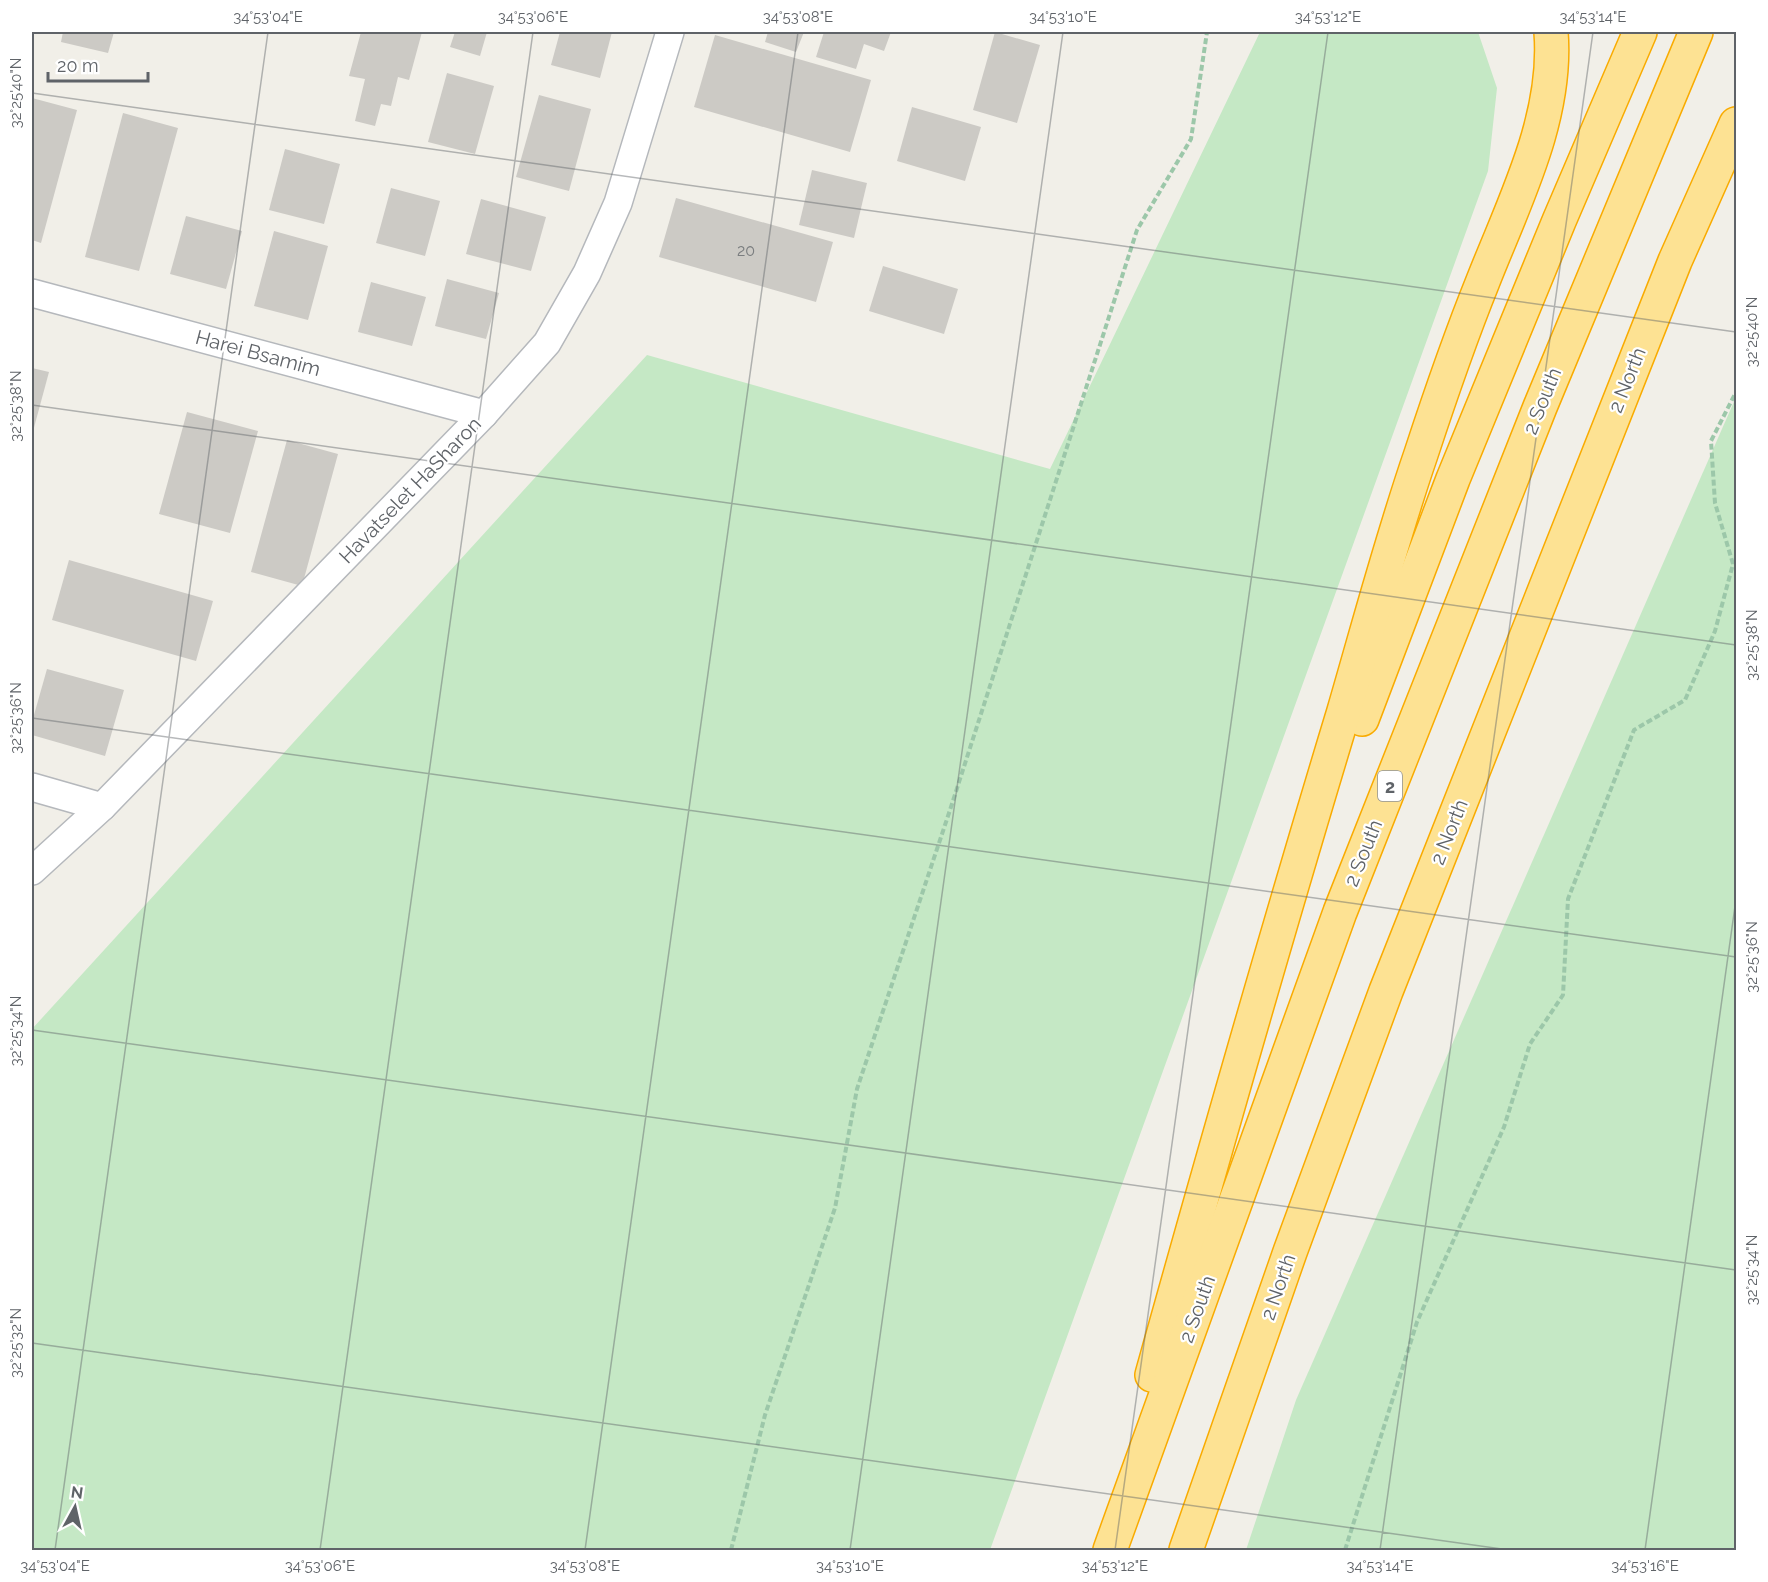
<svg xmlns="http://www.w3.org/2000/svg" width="1768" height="1582" viewBox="0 0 1768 1582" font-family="Raleway,sans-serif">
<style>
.green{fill:#c5e8c5}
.building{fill:#cccac5}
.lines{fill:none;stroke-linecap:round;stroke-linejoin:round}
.street-casing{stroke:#b5b8bc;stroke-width:30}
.highway-casing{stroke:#f9ab00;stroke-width:36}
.path{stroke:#9cc7a9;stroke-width:4;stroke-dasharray:6 3;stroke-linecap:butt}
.street{stroke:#fff;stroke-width:27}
.highway{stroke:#fde293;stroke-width:33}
.ticks{fill:none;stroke:#5f6368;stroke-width:1.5;stroke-opacity:0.45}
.labels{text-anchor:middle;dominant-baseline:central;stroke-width:4.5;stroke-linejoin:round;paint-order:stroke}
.number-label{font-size:16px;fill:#7a7d7f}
.shield{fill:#fff;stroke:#8f9295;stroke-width:1.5}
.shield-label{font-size:18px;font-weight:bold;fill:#5f6368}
.street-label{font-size:20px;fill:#5f6368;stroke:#fff}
.neatline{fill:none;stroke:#5f6368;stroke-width:2}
.ticks-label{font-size:15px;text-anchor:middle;fill:#5f6368}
</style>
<rect width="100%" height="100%" fill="#f1efe8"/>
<g class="green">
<polygon points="1260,32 1478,32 1497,88 1488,171 990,1550 32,1550 32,1029 647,355 1050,469"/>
<polygon points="1736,397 1736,1550 1246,1550 1296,1400"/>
</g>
<g class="building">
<polygon points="63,32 114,32 108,53 61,42"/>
<polygon points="361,32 422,32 409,80 398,77 391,106 381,104 375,126 355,121 365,79 349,76"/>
<polygon points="455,32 487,32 480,56 450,47"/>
<polygon points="560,32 612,32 600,78 551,65"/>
<polygon points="768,32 804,32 796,52 765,42"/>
<polygon points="824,32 891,32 884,51 864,44 856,69 816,57"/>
<polygon points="995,32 1040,45 1017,123 973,110"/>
<polygon points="715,35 871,80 850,152 694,107"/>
<polygon points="447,73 494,86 475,154 428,142"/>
<polygon points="539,95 591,109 569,191 516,177"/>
<polygon points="32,98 77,110 41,243 32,240"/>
<polygon points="912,107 981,127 965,181 897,161"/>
<polygon points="123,113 178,128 139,271 85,257"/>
<polygon points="285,149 340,164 324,224 269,210"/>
<polygon points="812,170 867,183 854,238 799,225"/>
<polygon points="391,188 440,201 425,256 376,243"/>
<polygon points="676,198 833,242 816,302 659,257"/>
<polygon points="481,199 546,217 531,271 466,254"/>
<polygon points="186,216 242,231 226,289 170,274"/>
<polygon points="274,231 328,246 308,320 254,306"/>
<polygon points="883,266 958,289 944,334 869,311"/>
<polygon points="447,279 499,293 486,339 435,326"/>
<polygon points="371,282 426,297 412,346 358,332"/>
<polygon points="32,368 49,372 32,435"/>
<polygon points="187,412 258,431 230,533 159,514"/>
<polygon points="287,440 338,454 302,586 251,572"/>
<polygon points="69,560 213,601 196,661 52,620"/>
<polygon points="47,669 124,690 105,756 32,735 32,722"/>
</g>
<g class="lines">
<defs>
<g id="street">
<polyline points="32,293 484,414"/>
<polyline points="32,787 102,807"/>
<polyline points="32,871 102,807 484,414 547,343 587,273 618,203 670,32"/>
</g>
<g id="highway">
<polyline points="1362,719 1453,479 1559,221 1640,32"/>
<path d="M1152 1375C1214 1153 1277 932 1344 711 1369 625 1392 538 1421 454 1440 396 1460 338 1483 281 1514 202 1558 118 1551 32"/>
<polyline points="1110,1550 1340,912 1540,407 1696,32"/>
<polyline points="1186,1550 1290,1252 1386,991 1675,261 1736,124"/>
</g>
</defs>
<use href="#street" class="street-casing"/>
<use href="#highway" class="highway-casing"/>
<g class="path">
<polyline points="731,1550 765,1415 835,1208 857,1089 950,810 1137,230 1191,139 1207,32"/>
<polyline points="1345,1550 1417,1322 1504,1127 1530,1044 1563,995 1568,899 1634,730 1685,700 1715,631 1733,564 1715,503 1711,441 1736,392"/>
</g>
<use href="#street" class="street"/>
<use href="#highway" class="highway"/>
</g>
<path class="ticks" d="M32 93 1736 332M32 405 1736 645M32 718 1736 957M32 1030 1736 1270M32 1343 1509 1550M55 1550 268 32M320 1550 533 32M585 1550 798 32M850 1550 1063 32M1115 1550 1328 32M1380 1550 1593 32M1645 1550 1736 899"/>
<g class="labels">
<g class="number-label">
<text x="746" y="250">20</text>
</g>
<rect class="shield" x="1378" y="771" width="24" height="30" rx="4.5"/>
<g class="shield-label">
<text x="1390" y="786">2</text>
</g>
<g class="street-label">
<text transform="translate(258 353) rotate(15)">Harei Bsamim</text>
<text transform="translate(1627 380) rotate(-68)">2 North</text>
<text transform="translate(1542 401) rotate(-68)">2 South</text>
<text transform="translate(410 490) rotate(-46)">Havatselet HaSharon</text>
<text transform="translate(1449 832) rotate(-68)">2 North</text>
<text transform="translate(1363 853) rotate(-68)">2 South</text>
<text transform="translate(1278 1287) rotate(-71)">2 North</text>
<text transform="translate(1197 1309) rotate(-70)">2 South</text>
</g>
</g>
<rect width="1768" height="1582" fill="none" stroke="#ffffff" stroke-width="66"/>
<g transform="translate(75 1507) rotate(8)" stroke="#ffffff" stroke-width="4.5" paint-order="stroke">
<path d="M0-4.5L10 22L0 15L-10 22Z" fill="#5f6368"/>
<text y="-9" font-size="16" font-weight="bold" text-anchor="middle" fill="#5f6368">N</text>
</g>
<path d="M48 72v9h100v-9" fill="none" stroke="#5f6368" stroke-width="3"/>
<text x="57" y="72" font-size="18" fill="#5f6368" stroke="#ffffff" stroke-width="4.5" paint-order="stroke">20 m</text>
<rect x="33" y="33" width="1702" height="1516" class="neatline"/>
<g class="ticks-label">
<text x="268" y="22">34°53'04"E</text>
<text x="533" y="22">34°53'06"E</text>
<text x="798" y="22">34°53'08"E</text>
<text x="1063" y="22">34°53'10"E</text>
<text x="1328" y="22">34°53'12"E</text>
<text x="1593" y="22">34°53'14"E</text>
<text transform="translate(16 93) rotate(-90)" y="5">32°25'40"N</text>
<text transform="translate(1752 332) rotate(-90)" y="5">32°25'40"N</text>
<text transform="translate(16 406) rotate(-90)" y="5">32°25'38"N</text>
<text transform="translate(1752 645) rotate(-90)" y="5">32°25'38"N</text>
<text transform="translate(16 718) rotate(-90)" y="5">32°25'36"N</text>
<text transform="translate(1752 957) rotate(-90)" y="5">32°25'36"N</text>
<text transform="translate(16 1031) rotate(-90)" y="5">32°25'34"N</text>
<text transform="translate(1752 1270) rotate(-90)" y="5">32°25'34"N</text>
<text transform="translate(16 1343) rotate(-90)" y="5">32°25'32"N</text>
<text x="55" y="1571">34°53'04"E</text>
<text x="320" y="1571">34°53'06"E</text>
<text x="585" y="1571">34°53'08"E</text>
<text x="850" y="1571">34°53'10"E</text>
<text x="1115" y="1571">34°53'12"E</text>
<text x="1380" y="1571">34°53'14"E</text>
<text x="1645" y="1571">34°53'16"E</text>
</g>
</svg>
